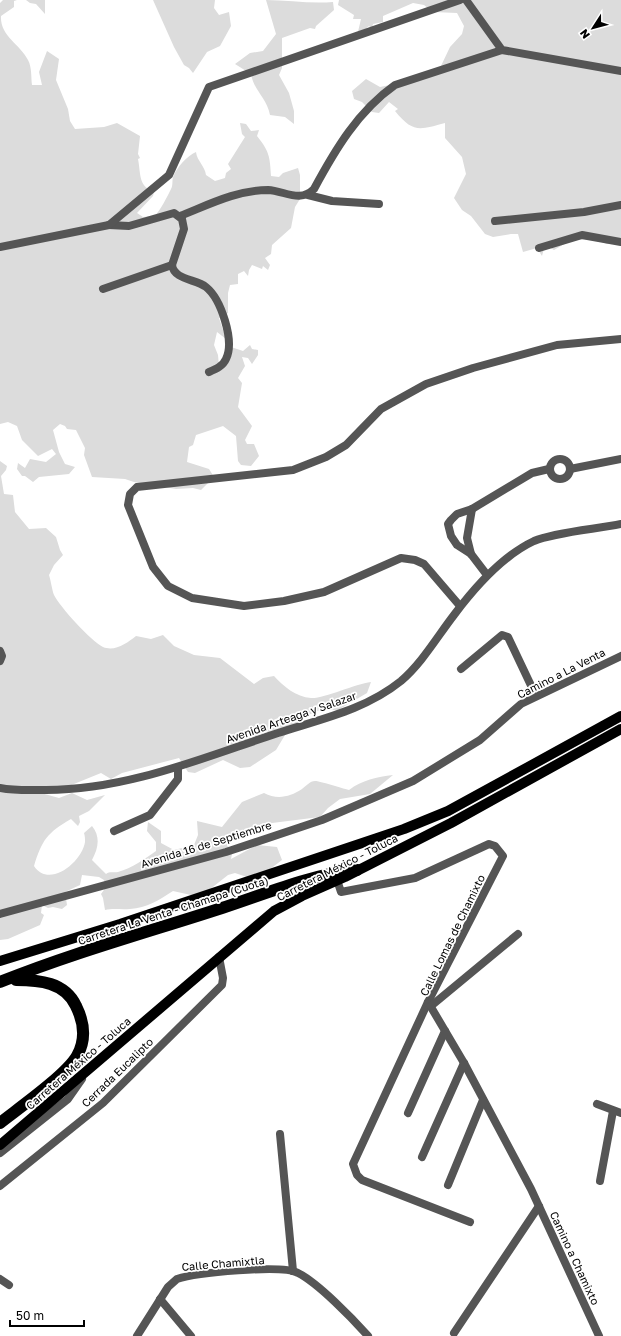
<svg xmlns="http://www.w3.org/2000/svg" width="621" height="1336" viewBox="0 0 621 1336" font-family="'Golos Text',sans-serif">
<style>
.green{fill:#dcdcdc}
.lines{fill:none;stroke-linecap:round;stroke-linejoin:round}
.minor{stroke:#555;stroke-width:8}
.tertiary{stroke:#555;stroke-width:8}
.primary{stroke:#000;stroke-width:10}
.motorway{stroke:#000;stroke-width:12}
.labels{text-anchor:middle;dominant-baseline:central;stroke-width:3.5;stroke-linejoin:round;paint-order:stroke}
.street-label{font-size:11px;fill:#000;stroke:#fff}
</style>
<rect width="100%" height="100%" fill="#fff"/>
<g class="green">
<path d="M3 0H17L14 1V7L1 16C0 36 20 44 28 60 32 67 31 78 32 85H42L39 72 47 51 59 59 56 80 68 109 70 121 75 129 104 127 117 123 140 136 138 154 140 158 138 159C141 174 138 186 154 192L153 196 137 213 143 217 155 216C162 207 166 199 171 189 173 186 172 181 173 177 177 167 187 156 196 152 197 161 205 166 206 175L215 181 225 178 226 173 231 169 228 164 245 137 242 134 240 123 246 124 251 131 259 130 257 136C269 151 270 156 271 176L279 177 283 173 298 168 300 175V199L295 207 291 228 272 245 271 254 265 258 270 265 268 270 263 266 262 269 252 265 249 270 248 276 244 271 238 274V284L230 285 228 293V313L219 318 226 339 217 332 214 345 218 355 219 366 231 347 243 351 250 345 252 349 258 350V355L252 364 248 358 242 357 245 366 238 378 242 383 238 407 252 426 245 440 247 444H254L259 456 251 466 241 465 238 461 236 436 223 426 196 435 193 445 189 447 187 462 209 469 214 477 201 490 193 488 176 489 134 482 125 479 92 477 84 455 85 448 76 430 67 429 65 426 60 424 53 430 59 452 65 464 75 467 69 474 39 477 33 482 25 476H22L17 469 18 463 25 468 30 459 46 462 56 454 52 449 38 456 22 440 17 426 8 422 0 424V3Z"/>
<polygon points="26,0 45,0 45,14 36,4 30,3"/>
<polygon points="153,0 215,0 214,8 219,15 229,12 231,26 220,46 207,52 193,73 189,68 184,65 174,47"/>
<path d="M266 0C288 0 311 4 333 2L334 10 316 26 315 29 310 28 282 38V68L279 75 289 93 294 111V124L285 117 270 115C267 98 254 91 251 74L235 64 250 53 263 51 276 34Z"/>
<path d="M339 0H621V243L607 244 596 240 573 239 554 250 545 245 542 256 537 248 523 252 518 234H511L493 237 485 234 471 216 462 210 454 198 466 174 462 157 445 138V123C419 130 413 133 395 111L398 109 389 102 379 113 372 112 362 102 354 99 352 91 366 79 380 87 400 83 440 68 450 47 462 34 464 26 457 13 433 12 424 5 413 3 383 16V22L373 24 372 29 369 26 357 36 361 19H353L354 15 338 5Z"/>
<path d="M0 461 7 466 6 470 1 476 4 494 13 495 15 512 29 529 46 528 56 537 60 550 63 555 54 565 49 575C51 581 52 590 54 595 60 607 91 641 103 647 115 652 127 643 136 636L151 639 163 635 174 646 194 655 220 658 254 684 263 678 274 676C283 686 296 697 311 698 323 699 355 684 371 682L367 693 338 710H320L303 717 296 727 285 735 276 750 250 767 240 768 223 760 195 773 188 772 179 758 122 773 111 779 101 773 69 786 41 793 59 798 72 793 87 800 105 795 89 811 79 816 80 822 78 826 71 819C47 833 42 840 34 866 49 889 82 862 85 842 85 839 85 836 84 833L92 826C101 837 98 849 92 860L106 874C110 871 113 873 118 872 132 868 145 859 156 851V842L147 831 148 822 161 831V843L174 850 194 845 198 835 197 821 222 827 242 802 264 793C277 800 290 797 302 789 306 786 310 781 315 781 320 781 341 788 349 790 362 780 377 777 393 775L370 794 340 799 328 808 320 817 264 824 244 839 234 838 227 846 233 849 231 859 257 845 277 847 282 860 261 876 250 878 235 873 228 875 204 894 191 895 173 891C159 900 147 908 130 909 121 910 114 908 105 910L103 898 101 894 106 887 104 880 99 877 82 875 80 885 65 892 67 905 62 909 53 907 48 908 42 905 41 913 44 915 40 925 8 939 0 940Z"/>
</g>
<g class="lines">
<g class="minor">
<polyline points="466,0 502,50 621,71"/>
<polyline points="308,195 332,201 379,204"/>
<path d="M180 216C208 205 237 190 268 190 285 191 300 203 314 189 335 150 358 111 395 85L502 50"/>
<polyline points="495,221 584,212 621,205"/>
<path d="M109 225 129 226 174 213 182 219 184 229 172 265C174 280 196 279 206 287 221 299 235 341 226 359 223 366 216 369 209 372"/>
<polyline points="0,247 109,225 169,175 209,87 460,0"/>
<polyline points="539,248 582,235 621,242"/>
<polyline points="103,289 172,265"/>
<circle cx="560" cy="469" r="10"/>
<polyline points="570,469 621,459"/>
<polyline points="471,554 467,538 472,509"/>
<polyline points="487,575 471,554 457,545 451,536 448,524 451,520 457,514 472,509 532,473 549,469"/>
<polyline points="460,606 424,564 415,560 401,558 324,592 284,601 244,606 192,598 168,586 153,567 128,505 130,494 137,487 293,470 326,457 346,445 381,409 426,384 473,368 557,345 621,339"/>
<polyline points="0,651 2,656 0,661"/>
<polyline points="461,669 502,635 508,637 536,696"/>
<polyline points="114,831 150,815 178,779 178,768"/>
<polyline points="337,880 341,892 415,878 489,844 495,846 503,856 428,1002 353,1164 357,1175 362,1180 470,1222"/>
<polyline points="0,914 226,852 322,820 413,781 480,740 521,704 621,656"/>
<polyline points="428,1002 464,1063 531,1189 599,1336"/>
<polyline points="431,1006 518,934"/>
<polyline points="597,1104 621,1113"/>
<polyline points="408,1113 445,1031"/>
<polyline points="280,1134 293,1271"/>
<polyline points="0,1153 68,1099 82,1079"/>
<polyline points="422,1157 464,1063"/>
<polyline points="600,1181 613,1111"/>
<polyline points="448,1185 483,1100"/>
<polyline points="0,1186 103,1103 222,985 223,978 219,957"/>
<polyline points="0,1279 9,1285"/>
<polyline points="160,1299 191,1336"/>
<polyline points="454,1333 539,1206"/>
<path d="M137 1336 168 1287 177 1279C195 1273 282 1264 298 1273 318 1283 353 1319 368 1336"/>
</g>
<path class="tertiary" d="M0 788C15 791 30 790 46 790 127 790 202 758 278 733 321 719 365 710 401 681 422 663 437 637 454 615 475 587 502 556 534 541 555 532 597 529 621 524"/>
<g class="primary">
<polyline points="0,961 120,924 404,829 448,811 621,716"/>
<polyline points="0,1145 274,911 302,896 345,877 451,823 621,729"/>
</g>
<g class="motorway">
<path d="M0 982C72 953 148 932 222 908 265 894 312 874 357 870"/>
<path d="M0 1123C19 1108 66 1075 77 1056 86 1040 84 1022 76 1006 65 982 39 980 16 980"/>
</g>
</g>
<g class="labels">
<g class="street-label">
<text transform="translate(561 673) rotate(-27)">Camino a La Venta</text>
<text transform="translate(291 717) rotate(-19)">Avenida Arteaga y Salazar</text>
<text transform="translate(206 844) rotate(-17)">Avenida 16 de Septiembre</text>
<text transform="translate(337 867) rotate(-27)">Carretera México - Toluca</text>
<text transform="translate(173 910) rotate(-18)">Carretera La Venta - Chamapa (Cuota)</text>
<text transform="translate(452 935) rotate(-64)">Calle Lomas de Chamixto</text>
<text transform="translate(78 1063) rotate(-41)">Carretera México - Toluca</text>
<text transform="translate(117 1072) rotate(-44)">Cerrada Eucalipto</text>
<text transform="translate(575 1258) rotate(65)">Camino a Chamixto</text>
<text transform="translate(223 1263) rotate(-5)">Calle Chamixtla</text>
</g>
</g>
<g transform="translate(593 28) rotate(234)" stroke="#ffffff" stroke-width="3" paint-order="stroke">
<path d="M0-3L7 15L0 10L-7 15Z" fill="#000000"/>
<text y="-6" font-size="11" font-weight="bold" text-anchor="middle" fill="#000000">N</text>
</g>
<path d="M10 1320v6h74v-6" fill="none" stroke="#000000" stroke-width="2"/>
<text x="16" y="1320" font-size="12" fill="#000000" stroke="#ffffff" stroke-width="3" paint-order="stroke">50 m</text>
</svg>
